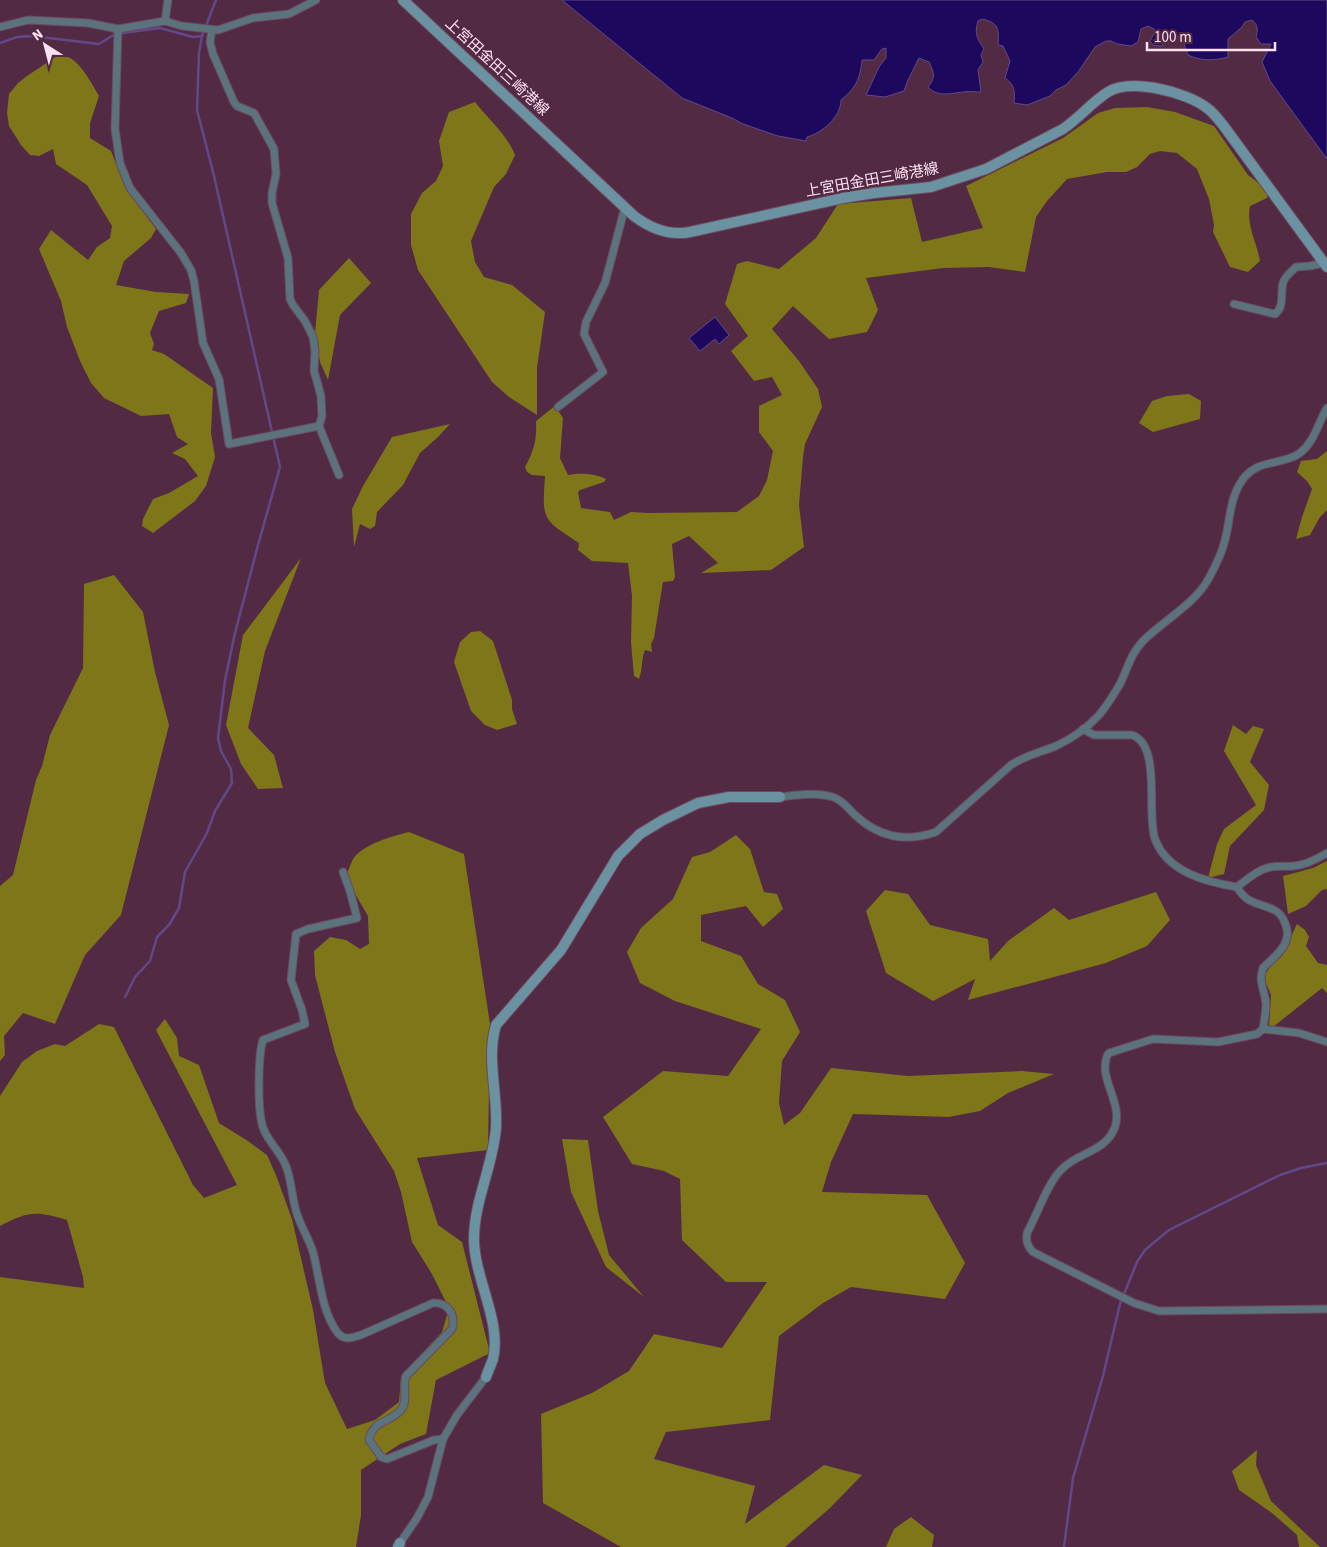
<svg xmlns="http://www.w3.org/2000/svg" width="1327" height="1547" viewBox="0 0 1327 1547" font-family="'Source Sans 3','Noto Sans JP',sans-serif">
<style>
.forest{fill:#7f7519}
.water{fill:#1e085d;stroke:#614989}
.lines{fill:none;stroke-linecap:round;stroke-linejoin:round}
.stream{stroke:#614989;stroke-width:2.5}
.street-casing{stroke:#6e4760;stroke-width:9}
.secondary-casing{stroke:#6e4760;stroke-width:12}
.street{stroke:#5a737c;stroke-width:7}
.secondary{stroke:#6a92a0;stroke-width:10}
.labels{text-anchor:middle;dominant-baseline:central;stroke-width:4;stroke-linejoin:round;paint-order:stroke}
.street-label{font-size:15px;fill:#fce1f0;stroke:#532a44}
</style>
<rect width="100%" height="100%" fill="#532a44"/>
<g class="forest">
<path d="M60 54C79 57 90 81 99 96L90 123V138L111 151 126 189 156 229 151 238 124 261 116 285 156 292 189 294 186 303 159 311 150 333 154 344 152 350 164 354 213 388 211 433 215 457 206 486 195 501 153 533 142 526 143 519 153 499 169 493 198 476 185 459 172 453 188 444 177 437 169 414 141 416 104 398 91 383 80 361 67 327 61 301 39 249 51 230 88 260 97 247 110 238 112 226 87 185 56 164 53 149 39 156 30 155 21 145 9 126 7 113 9 94 18 83 27 76Z"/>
<path d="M475 102C489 120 506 133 515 155L506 174 494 187 471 241 475 262 484 277 512 285 545 312 537 368V415L509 397 492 382 418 270 411 245V214L422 193 436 181 443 166 439 141 449 112Z"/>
<path d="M1147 107 1175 112 1214 126 1248 175 1269 191 1267 198 1250 206C1246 225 1257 243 1260 261L1248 272 1230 267 1213 232 1214 225 1209 199 1197 169 1177 153 1160 151 1150 154 1137 167 1126 172H1107L1067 179 1047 201 1036 217 1025 272 989 267 943 268 866 278 878 310 867 332 829 339 793 306 772 329 799 361 818 389 822 407 805 444 803 457 799 505 804 547 771 570 701 573 718 563 689 536 672 544 675 577 673 581 663 582 654 638 651 644 652 652 645 650C641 659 643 669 639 679L634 676 631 642 632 596 628 563 592 561 578 550 579 543C542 519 542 520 545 476L532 475 527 472 525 467C534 451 537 439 536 421L555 406 563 418 560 458 568 475C582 473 593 473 606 479L604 482 580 490 578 492 581 508 610 512 614 520 631 512 648 513 737 512 759 496 767 480 773 451 759 432V406L782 395 772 377 754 381 731 351 748 336 725 304 737 264 747 261 779 269 816 238 838 204 911 198 922 242 983 228 966 186 1063 138 1098 113 1115 108Z"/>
<polygon points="349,258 371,283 340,315 328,380 320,362 315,333 319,290"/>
<polygon points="1189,394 1201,401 1200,419 1153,432 1139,423 1152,401 1167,396"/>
<polygon points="450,424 438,437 420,453 403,485 377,512 375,526 370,529 360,524 354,547 352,509 363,486 392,437"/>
<polygon points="1327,451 1327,510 1320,517 1310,535 1296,539 1302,517 1312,489 1307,481 1297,472 1301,461 1317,459"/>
<polygon points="301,558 265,651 248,728 274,755 283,788 258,789 241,764 226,725 243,635"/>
<polygon points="114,575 143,612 155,672 169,725 121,915 85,955 55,1024 23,1013 4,1036 5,1055 0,1061 0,886 13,875 36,780 42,766 50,735 83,668 84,584"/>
<polygon points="480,631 493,641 512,700 512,709 517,724 497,730 485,725 471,711 454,662 460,642 471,632"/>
<polygon points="1233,725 1246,734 1253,726 1264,729 1250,762 1269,785 1264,810 1230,846 1224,874 1208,878 1217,844 1224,829 1256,805 1224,751"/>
<path d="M409 832 464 854 490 1024 488 1150 417 1158 438 1225 462 1242 490 1353 436 1380 426 1434 400 1444 361 1470V1515L356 1547H0V1277L84 1288 83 1277 67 1220C36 1211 29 1211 0 1226V1096L22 1062 37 1051 55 1044 65 1046 99 1024 114 1027 193 1185 204 1198 237 1185 156 1030 165 1019 177 1038 179 1056 199 1065 219 1123 248 1141 267 1155 276 1175 292 1219 313 1310 325 1383 347 1429 375 1420 399 1402 401 1376 442 1332 449 1308 432 1274 412 1242 401 1192 394 1171 355 1109 335 1052 315 975 314 951 330 937 346 940 360 949 369 944 368 916 351 887 347 873C349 869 351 863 353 859 363 844 393 836 409 832Z"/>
<polygon points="736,835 750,849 764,892 777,894 783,909 763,927 746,906 701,915 701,941 741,956 758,984 785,1000 800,1032 782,1061 779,1103 784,1125 800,1113 831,1068 908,1076 1022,1071 1054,1074 1008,1093 980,1111 949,1117 853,1114 831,1162 822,1192 927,1195 965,1263 945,1299 851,1287 823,1303 779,1336 770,1420 666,1432 654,1459 755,1486 745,1524 824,1465 862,1475 830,1508 785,1547 621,1547 543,1503 541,1414 592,1393 629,1371 654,1334 722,1348 767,1282 726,1282 682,1240 680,1179 664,1171 632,1164 603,1117 663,1071 728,1076 761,1029 675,1001 640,983 627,952 641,928 673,899 692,857 710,852"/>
<polygon points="1327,861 1327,889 1322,890 1306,906 1288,914 1283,876 1313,868"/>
<polygon points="885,890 908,894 930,925 988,939 990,961 1008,941 1054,908 1069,920 1156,892 1170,920 1147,946 1106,963 968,1000 975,979 933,1001 886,973 866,911"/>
<polygon points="1297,924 1305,930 1309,937 1306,946 1318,963 1327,965 1327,993 1322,988 1273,1027 1269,1026 1271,995 1266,983 1265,974 1272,965 1282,956"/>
<polygon points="562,1139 588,1140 598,1211 609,1255 644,1297 606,1267 571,1192"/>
<polygon points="1257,1450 1256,1465 1271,1501 1320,1547 1299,1547 1297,1535 1272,1513 1239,1490 1232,1471"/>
<polygon points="911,1517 934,1535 932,1547 886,1547 894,1529"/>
</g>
<g class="water">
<path d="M562 0H1327V159L1270 81 1262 62 1271 44H1261L1256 37C1258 31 1258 24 1252 20L1245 22 1242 27 1228 39V57C1214 61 1201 61 1188 55L1183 41 1180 37 1170 36 1164 38 1162 46 1153 45 1150 41 1155 32 1154 29 1148 26 1141 29 1138 42 1131 46 1117 44 1111 41H1106L1095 47 1078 72 1066 85 1056 90 1050 96 1027 105 1014 103C1015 91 1015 85 1005 78L1010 61 1003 46 998 45C999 28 999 23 982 19L978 21C974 34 977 38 984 49L981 55 983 62 978 70 981 92C975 92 969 91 964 92 951 93 938 98 928 87 936 78 934 72 929 62L919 58 908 80 904 91 885 97 866 95 879 67 886 58V48L882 49 874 60H862C860 79 856 88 841 100 841 117 822 133 807 137L806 141 778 136 743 124 732 118 682 98Z"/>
<polygon points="715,317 729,335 719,344 715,339 700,351 689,338"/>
</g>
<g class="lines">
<g class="stream">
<polyline points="0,43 17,37 32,36 99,44 115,34 160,28 193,37 202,36"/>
<polyline points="125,997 135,977 150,961 157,937 169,925 179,908 185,872 207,833 215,811 232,783 231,769 221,751 218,738 225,680 235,633 258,545 280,467 214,176 197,110 199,53 202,36 216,0"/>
<polyline points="1064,1547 1073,1478 1103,1376 1120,1304 1137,1262 1145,1250 1169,1230 1280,1175 1301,1168 1327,1163"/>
</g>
<defs>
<g id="street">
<polyline points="165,21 168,0"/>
<polyline points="0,27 28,20 88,23 118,29 165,21 182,26 218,30 253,18 289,14 316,0"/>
<polyline points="118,29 115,129 120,163 130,188 181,253 191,270 194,281 203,343 219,379 229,444 319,426"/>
<polyline points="212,30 210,42 213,54 234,102 237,106 254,113 274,149 276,174 272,193 272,203 288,258 290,299 293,305 305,321 313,337 315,351 314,371 321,396 322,416 319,426 339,475"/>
<path d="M1234 304 1275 314C1285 306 1280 294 1283 283 1284 277 1292 271 1296 267L1310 266 1324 263"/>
<polyline points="558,407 603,372 584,334 586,322 605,283 625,207"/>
<path d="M1083 729 1094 735H1132C1162 745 1146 814 1155 839 1167 872 1206 882 1237 887 1246 880 1256 871 1267 868 1276 865 1285 867 1294 866 1306 865 1317 859 1327 853"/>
<path d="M780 797C797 795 817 792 833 797 842 800 848 808 854 814 878 837 904 843 936 832L1011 765C1026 755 1039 753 1056 746 1071 739 1088 727 1099 715 1107 706 1114 694 1120 684 1127 670 1131 653 1143 641 1163 621 1196 603 1209 578 1215 567 1222 553 1225 540 1231 517 1229 499 1243 479 1259 458 1282 466 1300 453 1315 441 1318 423 1327 408"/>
<path d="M343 872 350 891 357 918 308 929 296 934 291 980 302 1010 305 1024 263 1040C258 1054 258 1103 261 1119 263 1139 282 1151 287 1169 292 1184 292 1199 297 1214 301 1227 309 1239 313 1252 320 1278 321 1310 337 1332 344 1341 351 1338 361 1335L433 1303C448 1302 456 1315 452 1329L406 1376C402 1387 409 1402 400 1411 389 1423 373 1420 369 1440L381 1457 387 1459 434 1440 443 1439"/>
<path d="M1237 887C1247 904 1256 902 1272 909 1278 911 1283 917 1285 923 1294 943 1276 955 1263 968 1258 982 1265 991 1266 1004 1266 1012 1264 1021 1263 1029L1257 1034 1218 1042 1153 1039 1109 1053 1107 1056C1105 1062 1104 1068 1106 1075 1109 1091 1121 1110 1115 1127 1106 1152 1078 1152 1062 1169 1048 1182 1037 1215 1027 1233 1026 1241 1027 1246 1033 1252L1134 1303 1159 1311 1327 1309"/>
<polyline points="1263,1029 1299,1033 1327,1042"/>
<polyline points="400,1543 417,1518 428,1497 443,1439 457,1415 486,1377"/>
</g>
<g id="secondary">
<path d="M403 0 634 216C650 228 670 236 690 232L843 198 874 193 931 187 986 169 1063 129C1079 118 1092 102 1108 92 1131 78 1187 92 1207 108 1214 113 1218 119 1223 125L1327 267"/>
<path d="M486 1377C488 1371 491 1365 493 1359 502 1321 474 1278 474 1239 474 1201 493 1166 496 1128 498 1094 486 1058 496 1025L561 950 618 856 640 834 663 820 698 803 729 797H780"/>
<polyline points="398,1547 400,1543"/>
</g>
</defs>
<use href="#street" class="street-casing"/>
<use href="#secondary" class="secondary-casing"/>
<use href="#street" class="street"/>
<use href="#secondary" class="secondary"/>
</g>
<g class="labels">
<g class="street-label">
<text transform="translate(497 67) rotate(43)">上宮田金田三崎港線</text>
<text transform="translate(872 180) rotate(-10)">上宮田金田三崎港線</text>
</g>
</g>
<g transform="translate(45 45) rotate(324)" stroke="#532a44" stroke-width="4" paint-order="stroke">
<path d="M0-4L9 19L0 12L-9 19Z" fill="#fce1f0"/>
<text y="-8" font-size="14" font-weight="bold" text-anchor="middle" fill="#fce1f0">N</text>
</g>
<path d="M1147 42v8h128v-8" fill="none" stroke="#fce1f0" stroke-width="2.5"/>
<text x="1154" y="42" font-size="15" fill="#fce1f0" stroke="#532a44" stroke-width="4" paint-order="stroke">100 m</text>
</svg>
